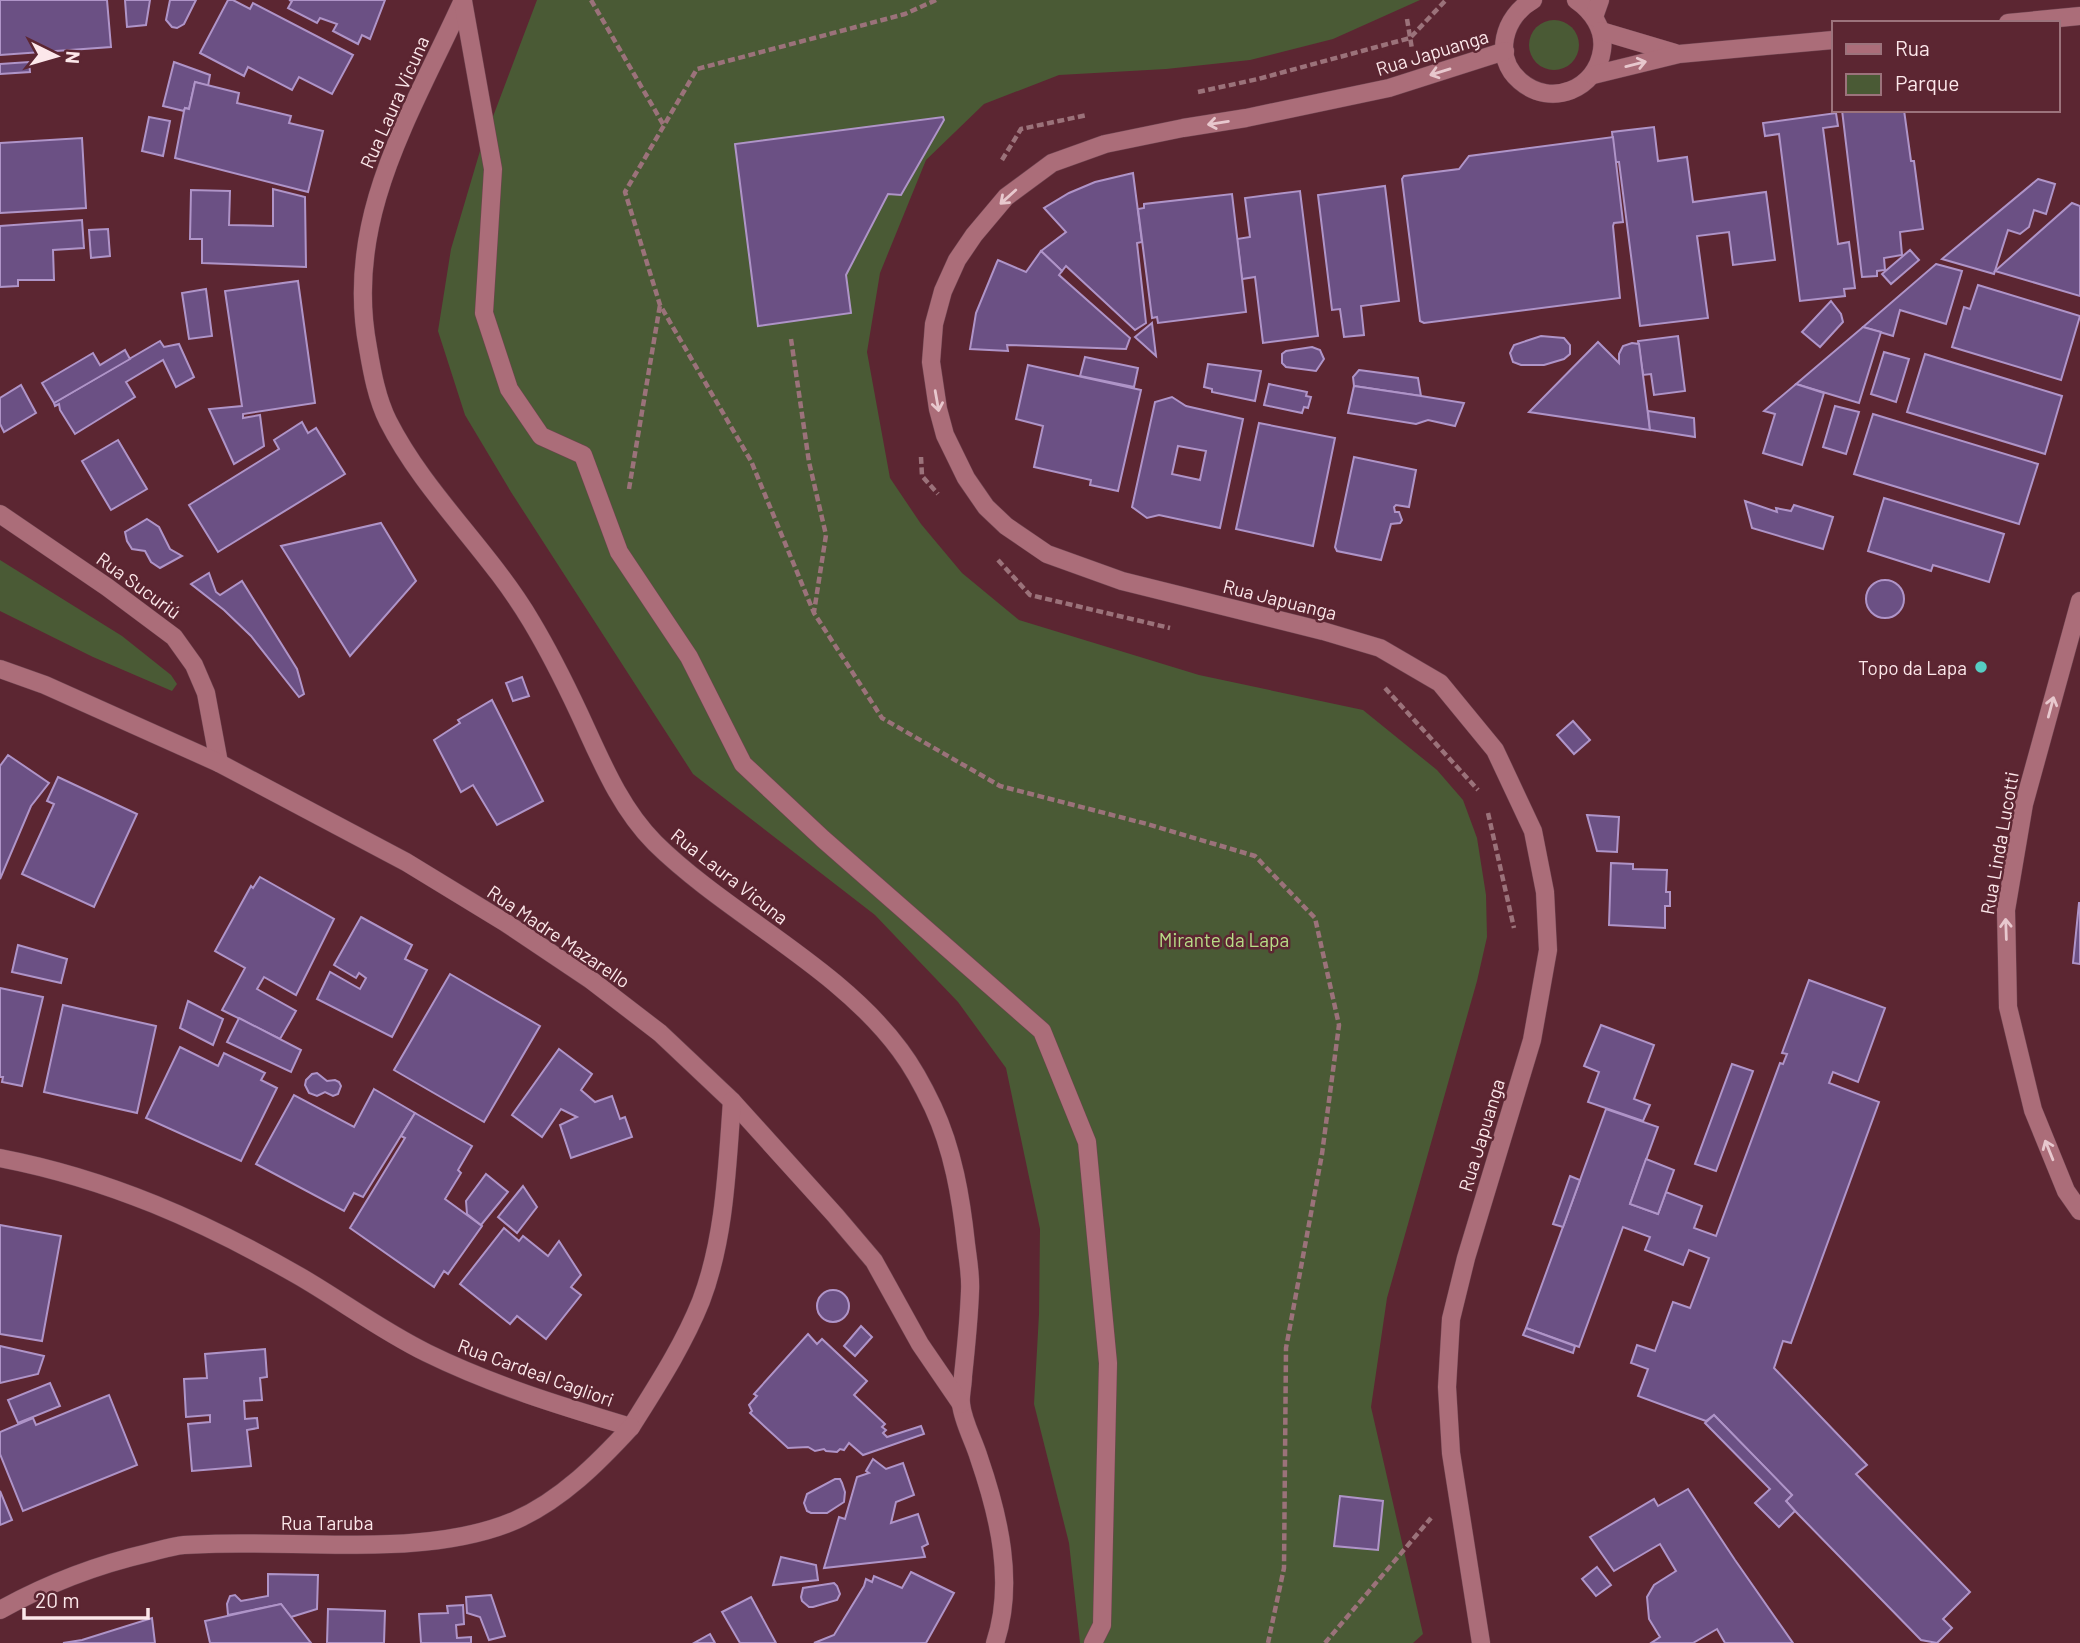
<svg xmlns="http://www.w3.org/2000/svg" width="2080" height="1643" viewBox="0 0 2080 1643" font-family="Barlow,sans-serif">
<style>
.green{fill:#4a5a35}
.building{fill:#6b5084;stroke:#af94c8;stroke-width:2;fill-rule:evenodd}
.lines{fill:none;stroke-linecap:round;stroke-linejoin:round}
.minor-casing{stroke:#6f4450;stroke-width:19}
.path{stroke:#9b727a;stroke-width:4.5;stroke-dasharray:7 3.5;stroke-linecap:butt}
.minor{stroke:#ab6d79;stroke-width:18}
.oneway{stroke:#e8c8ce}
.poi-dot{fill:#56cec4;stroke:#5c2632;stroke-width:2.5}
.labels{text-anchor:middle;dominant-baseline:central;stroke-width:5;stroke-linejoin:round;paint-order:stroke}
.street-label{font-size:19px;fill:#fce7ea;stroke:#5c2632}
.poi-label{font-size:19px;fill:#fce7ea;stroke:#5c2632;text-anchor:end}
.park-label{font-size:19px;fill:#b8dd87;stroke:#5c2632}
</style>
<rect width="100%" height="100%" fill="#5c2632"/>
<g class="green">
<polygon points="537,0 1420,0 1333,39 1250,60 1166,69 1059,75 984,104 926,160 880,273 867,352 890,478 921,524 962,573 1019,620 1199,675 1363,710 1437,770 1463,800 1477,838 1486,895 1487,937 1477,981 1387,1298 1371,1407 1423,1634 1413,1643 1080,1643 1069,1543 1034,1404 1039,1314 1040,1229 1006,1068 958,1002 875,915 693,774 511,492 465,415 438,331 451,249 480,151"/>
<circle cx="1554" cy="45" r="25"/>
<polygon points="0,560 122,636 171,675 177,684 172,691 93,657 0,611"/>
</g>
<g class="building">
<polygon points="0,0 107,0 111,47 0,55"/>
<polygon points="125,0 150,0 146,25 127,27"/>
<polygon points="170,0 196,0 184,24 177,28 172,27 166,20"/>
<polygon points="228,0 233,0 250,9 253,3 353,55 332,94 299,77 292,90 248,67 244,76 200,53"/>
<polygon points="289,0 385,0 370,39 362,35 358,44 333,31 337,24 320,18 317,23 288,8 292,1"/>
<polygon points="29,62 30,72 0,74 0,64"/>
<polygon points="174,62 210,75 208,86 195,82 189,109 185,108 184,111 163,106"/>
<polygon points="195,82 239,93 237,103 291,116 289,123 323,131 308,192 175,158 184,111 185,108 189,109"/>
<polygon points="1842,110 1904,110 1911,161 1914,161 1923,229 1900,232 1902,255 1884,258 1885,270 1877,271 1877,276 1862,277"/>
<polygon points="1836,113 1838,126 1823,128 1838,244 1849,242 1855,288 1844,289 1845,296 1800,301 1779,134 1765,136 1763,123"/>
<polygon points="149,117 170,121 163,156 142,151"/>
<polygon points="943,117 944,120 901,195 888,194 846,275 851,313 758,326 735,144"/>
<polygon points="1654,127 1658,161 1687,157 1693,202 1766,192 1775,260 1733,265 1729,232 1697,236 1708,318 1640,326 1619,162 1615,162 1612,132"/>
<polygon points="1613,137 1623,222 1614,223 1613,226 1620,298 1424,323 1420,321 1402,179 1404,176 1459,169 1469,156"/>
<polygon points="82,138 86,208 0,213 0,143"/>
<polygon points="1133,173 1142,242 1137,243 1146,323 1135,330 1066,266 1062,271 1041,251 1066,232 1044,208 1069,193 1095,182"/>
<polygon points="2038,179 2055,184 2046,214 2034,210 2029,227 2020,234 2008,230 1994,274 1942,259"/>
<polygon points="1385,186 1399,301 1361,306 1364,335 1344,337 1340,309 1332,310 1318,195"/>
<polygon points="273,189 305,197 306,267 202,263 202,239 190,239 191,190 230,191 229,225 273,226"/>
<polygon points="1300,191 1318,336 1263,343 1255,277 1242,279 1237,239 1250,237 1245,198"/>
<polygon points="1232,194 1246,312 1158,323 1157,317 1152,318 1138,209 1144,208 1144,204"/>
<polygon points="2072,203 2080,206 2080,296 1995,271"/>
<polygon points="82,220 84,248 53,250 54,280 18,280 18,286 0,287 0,226"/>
<polygon points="108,229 110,256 91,258 89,230"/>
<polygon points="1910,250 1919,260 1891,284 1882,274"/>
<polygon points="1041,251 1062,271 1059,275 1130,338 1126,349 1007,345 1008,351 970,349 976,313 997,262 998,260 1026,272"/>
<polygon points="1936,264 1962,271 1946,324 1900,310 1893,336 1863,327"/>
<polygon points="298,281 315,403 243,414 243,418 260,415 264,446 234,464 209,409 242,406 225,291"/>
<polygon points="1978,285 2080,316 2061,380 1952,347 1964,307 1970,309"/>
<polygon points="206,289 212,336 189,339 182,293"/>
<polygon points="1831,301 1841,314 1843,322 1820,347 1802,332"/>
<polygon points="1152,323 1156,356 1135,337"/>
<polygon points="1863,327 1881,332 1859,403 1796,384"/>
<polygon points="1541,336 1564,338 1570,345 1570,354 1564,359 1544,365 1521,365 1513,362 1510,353 1514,345"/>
<polygon points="1678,336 1685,391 1654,395 1651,374 1643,375 1638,341"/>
<polygon points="160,341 164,347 179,344 194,377 176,387 163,360 126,382 135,397 75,434 60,410 59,404 55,406 54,403"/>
<polygon points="1598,342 1619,363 1619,354 1623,346 1632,343 1639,344 1650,430 1529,412"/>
<polygon points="1312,347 1320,350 1324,359 1316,371 1286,367 1282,363 1282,354 1286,351"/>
<polygon points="125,350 130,359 54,403 42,383 93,353 100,365"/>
<polygon points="1884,352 1909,359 1896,402 1871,394"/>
<polygon points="1925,354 2062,396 2045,454 1907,412"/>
<polygon points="1085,357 1138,368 1134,387 1080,376"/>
<polygon points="1208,364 1261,371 1255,401 1212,392 1212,389 1204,387"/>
<polygon points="1028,365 1141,390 1118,491 1090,485 1091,480 1034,467 1043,426 1016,419"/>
<polygon points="1359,370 1418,378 1421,396 1354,386 1353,377"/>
<polygon points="1269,384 1307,392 1306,396 1311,397 1308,408 1304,407 1302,413 1264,405"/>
<polygon points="1796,384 1824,393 1802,465 1763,453 1775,414 1764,411"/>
<polygon points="21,385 36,413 4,432 0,424 0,398"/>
<polygon points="1354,386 1421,396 1464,403 1455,426 1428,420 1416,424 1348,413"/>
<path d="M1172 397 1186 406 1243 419 1220 528 1159 515 1147 518 1132 507 1155 402ZM1178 446 1206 451 1200 480 1172 474Z"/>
<polygon points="1835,406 1859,412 1846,454 1823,447"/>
<polygon points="1648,411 1694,418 1695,437 1650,430"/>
<polygon points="1873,414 2038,464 2019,524 1854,474"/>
<polygon points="302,422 308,433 316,428 345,474 218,552 189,505 279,449 274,440"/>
<polygon points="1259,423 1335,438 1313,546 1236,529"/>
<polygon points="118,440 147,489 111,510 82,461"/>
<polygon points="1354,457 1416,470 1409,507 1396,505 1394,507 1395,512 1399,512 1402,520 1400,523 1391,524 1381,560 1337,551 1335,547"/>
<polygon points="1884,498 2004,534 1989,582 1933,565 1931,571 1868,551"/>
<polygon points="1745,501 1777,512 1776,508 1791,511 1794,505 1833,517 1823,549 1752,528"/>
<polygon points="147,519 159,527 170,549 182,556 160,568 151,562 145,551 132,549 127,541 125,532"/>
<polygon points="381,523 416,581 350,656 281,546"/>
<polygon points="209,573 216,592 220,595 242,581 297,669 304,694 299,697 251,636 224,610 191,584"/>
<circle cx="1885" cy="599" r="19"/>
<polygon points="522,677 529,696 513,701 506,683"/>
<polygon points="492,700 543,801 497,825 473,785 461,792 434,740 460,723 458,720"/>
<polygon points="1573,721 1590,740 1574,754 1557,735"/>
<polygon points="8,755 49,783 31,806 0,879 0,766"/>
<polygon points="58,777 137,814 94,907 22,874 54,804 47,801"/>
<polygon points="1587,815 1619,817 1617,852 1597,851"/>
<polygon points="1611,863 1633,864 1633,869 1667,870 1666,892 1670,892 1670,906 1665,906 1665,928 1609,925"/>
<polygon points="260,877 334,919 296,995 264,977 257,989 296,1011 280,1039 222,1010 245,968 215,951 251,886 253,888"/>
<polygon points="2079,903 2080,903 2080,964 2073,963"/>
<polygon points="361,917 412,945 405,959 427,970 392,1037 317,999 330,972 360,989 366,978 359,973 356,978 334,965"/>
<polygon points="18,945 67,959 61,983 12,972"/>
<polygon points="450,974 540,1026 484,1122 394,1070"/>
<polygon points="1809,980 1885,1008 1858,1082 1833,1072 1829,1083 1879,1102 1791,1343 1783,1341 1774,1368 1867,1465 1856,1474 1970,1592 1943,1619 1952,1628 1937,1643 1921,1640 1795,1511 1786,1501 1792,1495 1714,1415 1706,1421 1638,1396 1648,1369 1631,1363 1637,1345 1655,1351 1673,1302 1690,1308 1709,1258 1689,1250 1683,1265 1645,1250 1650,1237 1623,1227 1579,1347 1526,1328 1606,1109 1658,1127 1630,1204 1658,1214 1666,1192 1702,1206 1694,1228 1716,1236 1780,1063 1783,1064 1787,1054 1782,1053"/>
<polygon points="0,988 43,997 22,1086 2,1082 3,1077 0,1077"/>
<polygon points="188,1001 223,1019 213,1045 180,1028"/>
<polygon points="63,1005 156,1026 137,1113 44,1092"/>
<polygon points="239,1018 301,1050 291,1072 227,1042"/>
<polygon points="1601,1025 1654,1045 1634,1099 1650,1105 1643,1121 1588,1102 1599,1072 1584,1066"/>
<polygon points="180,1047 218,1066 224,1053 265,1073 261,1080 277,1088 241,1161 146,1118"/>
<polygon points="559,1049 592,1074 581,1090 595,1102 612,1096 620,1119 625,1117 632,1137 571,1158 560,1125 577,1117 561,1109 542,1137 512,1115"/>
<polygon points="1732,1064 1753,1071 1716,1171 1695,1164"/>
<polygon points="317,1073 327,1081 335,1080 339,1082 341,1086 338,1094 333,1096 325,1092 317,1096 309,1093 305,1085 306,1080 312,1074"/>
<polygon points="374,1089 415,1113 363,1197 354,1193 344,1211 256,1164 294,1095 354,1127"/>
<polygon points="415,1113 472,1146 458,1170 461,1173 445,1199 482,1226 448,1274 444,1271 434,1287 350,1228 405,1138 401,1136"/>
<polygon points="1646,1159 1674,1170 1658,1214 1630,1204"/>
<polygon points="486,1174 508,1192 481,1225 467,1214 466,1201"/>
<polygon points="1570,1176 1580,1180 1563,1227 1553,1224"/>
<polygon points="523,1186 537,1207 517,1233 498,1217"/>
<polygon points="0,1225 61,1236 42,1341 0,1334"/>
<polygon points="504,1228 519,1241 523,1236 548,1256 559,1241 581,1275 571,1287 581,1295 546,1339 517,1316 510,1324 460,1284"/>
<circle cx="833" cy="1306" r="16"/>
<polygon points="861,1326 872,1337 855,1356 844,1346"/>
<polygon points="1526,1328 1575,1346 1573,1353 1523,1335"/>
<polygon points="808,1334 817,1344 822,1339 867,1381 854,1395 885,1424 882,1427 886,1430 883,1433 887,1437 921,1426 924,1434 863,1455 849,1443 844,1450 840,1449 837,1452 826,1451 824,1449 815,1451 808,1447 788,1448 750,1413 752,1411 749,1405 757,1396 754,1394"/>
<polygon points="0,1346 44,1356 38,1374 0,1383"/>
<polygon points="265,1349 267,1377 260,1378 262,1400 244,1401 245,1419 257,1418 258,1428 247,1430 251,1466 192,1471 188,1424 210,1422 210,1415 186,1417 184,1379 207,1378 205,1354"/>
<polygon points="50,1383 60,1406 18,1423 8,1400"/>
<polygon points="109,1395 137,1465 23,1511 0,1454 0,1432 33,1418 36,1425"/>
<polygon points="1714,1415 1792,1495 1786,1501 1795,1511 1779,1527 1755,1503 1770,1489 1705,1423"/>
<polygon points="873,1459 886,1469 903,1463 914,1495 896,1502 891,1523 918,1514 928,1544 922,1547 925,1557 824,1568 839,1517 845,1519 857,1477 869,1473 866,1471"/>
<polygon points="835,1479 840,1479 842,1483 845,1492 844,1502 827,1513 811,1513 807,1511 804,1503 807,1494"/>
<polygon points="1688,1489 1735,1560 1793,1643 1725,1643 1717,1629 1693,1643 1651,1643 1660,1637 1649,1619 1647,1597 1654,1585 1676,1571 1660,1544 1614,1571 1590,1537 1654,1499 1658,1506"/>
<polygon points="0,1491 12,1520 0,1525"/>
<polygon points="1340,1496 1383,1501 1378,1550 1334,1546"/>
<polygon points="781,1557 816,1565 818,1580 773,1585"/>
<polygon points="1597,1567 1611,1585 1596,1596 1582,1579"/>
<polygon points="911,1572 954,1593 926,1643 814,1643 834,1635 864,1586 866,1579 872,1582 874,1576 902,1588"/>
<polygon points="268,1574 318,1575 317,1609 291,1617 281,1604 228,1615 227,1604 230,1596 235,1595 241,1601 268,1596"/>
<polygon points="834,1583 837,1586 840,1594 837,1600 813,1607 809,1607 802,1601 801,1597 803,1588"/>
<polygon points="491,1595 505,1636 489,1640 480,1617 467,1613 466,1597"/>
<polygon points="751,1597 776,1643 740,1643 722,1612"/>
<polygon points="281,1604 311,1643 210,1643 205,1621"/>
<polygon points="463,1605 464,1624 456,1625 457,1638 471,1637 471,1643 421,1643 419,1614 448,1613 447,1606"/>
<polygon points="328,1609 385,1611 384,1643 327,1643"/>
<polygon points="152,1618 155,1643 63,1643 82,1640"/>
<polygon points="710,1634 715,1643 694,1643"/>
</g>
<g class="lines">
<defs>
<g id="minor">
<path d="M463 0C412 113 343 218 368 348 372 372 377 399 388 421 425 494 489 550 531 621 549 651 564 681 579 713 600 758 619 807 655 843 728 915 838 966 900 1050 912 1066 924 1088 933 1107 953 1150 961 1197 966 1244 968 1260 971 1276 970 1291 969 1319 966 1348 963 1376 963 1385 960 1396 961 1404 963 1422 974 1441 979 1458 999 1516 1015 1583 995 1643"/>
<path d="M1533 0C1504 16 1492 57 1520 81 1551 108 1597 89 1602 50 1605 29 1592 11 1576 0"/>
<polyline points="463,1 493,169 484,313 509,389 541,436 583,455 619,552 689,657 743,764 823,839 1042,1031 1087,1142 1108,1363 1102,1625 1093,1643"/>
<polyline points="1594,17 1600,0"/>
<polyline points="2008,23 2080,16"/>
<polyline points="1601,31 1675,53"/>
<polyline points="1593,75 1679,54 1833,40"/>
<polyline points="0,514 107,587 174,637 194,665 206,693 219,763"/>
<polyline points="2080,601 2024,804 2006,910 2008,1007 2033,1110 2066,1191 2080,1211"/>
<polyline points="0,669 45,685 219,763 406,862 506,923 591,980 660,1033 732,1101 835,1215 874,1261 920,1344 961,1404"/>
<path d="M0 1158C109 1179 203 1221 299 1276 342 1301 382 1331 427 1353 492 1385 561 1406 631 1427 656 1387 683 1346 701 1301 725 1238 727 1168 732 1101"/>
<path d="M0 1610C47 1584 96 1565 148 1553 160 1550 172 1546 184 1545 286 1537 422 1561 516 1520 561 1500 598 1463 631 1427"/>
<polyline points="1481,1643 1451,1453 1447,1387 1451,1319 1466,1258 1532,1040 1548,950 1545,892 1533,831 1495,750 1440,683 1380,648 1323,631 1122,581 1047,554 1006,526 986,507 966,478 945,435 938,409 931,362 934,324 943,291 957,260 974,235 1006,197 1052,163 1105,144 1183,128 1246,118 1389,88 1505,51"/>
</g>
</defs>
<use href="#minor" class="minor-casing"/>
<g class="path">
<polyline points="591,0 663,124"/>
<polyline points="936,0 905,14 697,69 625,192 660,305 751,461 814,613 882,718 1000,786 1147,824 1255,856 1315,918 1339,1025 1322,1154 1286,1348 1284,1568 1268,1643"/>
<polyline points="1407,19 1412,49"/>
<polyline points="1198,92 1258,79 1410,38 1446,0"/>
<polyline points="1002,160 1021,129 1087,115"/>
<polyline points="791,339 809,462 826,535 814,612"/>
<polyline points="921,457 922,476 938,494"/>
<polyline points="629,489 660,305"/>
<polyline points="998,560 1030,595 1170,628"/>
<polyline points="1385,688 1478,790"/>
<polyline points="1488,813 1514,928"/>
<polyline points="1325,1643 1431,1518"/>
</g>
<use href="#minor" class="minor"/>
</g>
<defs><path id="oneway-shaft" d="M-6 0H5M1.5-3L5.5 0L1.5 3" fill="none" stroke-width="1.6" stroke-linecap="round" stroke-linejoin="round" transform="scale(1.75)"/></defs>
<g class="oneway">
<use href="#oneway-shaft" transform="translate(1636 64) rotate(-14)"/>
<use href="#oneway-shaft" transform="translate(1440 72) rotate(163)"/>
<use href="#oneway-shaft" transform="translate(1218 123) rotate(171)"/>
<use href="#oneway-shaft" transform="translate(1008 197) rotate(138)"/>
<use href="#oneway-shaft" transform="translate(937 401) rotate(80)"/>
<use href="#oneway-shaft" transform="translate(2051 707) rotate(-75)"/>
<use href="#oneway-shaft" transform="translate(2006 929) rotate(-92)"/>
<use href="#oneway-shaft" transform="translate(2049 1150) rotate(-112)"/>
</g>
<circle class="poi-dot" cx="1981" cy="667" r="7"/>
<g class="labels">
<g class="street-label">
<text transform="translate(1432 52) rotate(-17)">Rua Japuanga</text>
<text transform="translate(394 102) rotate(-66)">Rua Laura Vicuna</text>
<text transform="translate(139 585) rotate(36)">Rua Sucuriú</text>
<text transform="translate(1280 599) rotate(14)">Rua Japuanga</text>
<text transform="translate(1999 843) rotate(-80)">Rua Linda Lucotti</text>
<text transform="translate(730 876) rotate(38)">Rua Laura Vicuna</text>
<text transform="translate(559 936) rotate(34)">Rua Madre Mazarello</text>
<text transform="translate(1481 1135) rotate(-73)">Rua Japuanga</text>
<text transform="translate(536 1372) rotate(20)">Rua Cardeal Cagliori</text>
<text x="327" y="1522">Rua Taruba</text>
</g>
<g class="poi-label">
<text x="1967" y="667">Topo da Lapa</text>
</g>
<g class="park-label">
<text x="1224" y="939">Mirante da Lapa</text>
</g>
</g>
<rect x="1832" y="21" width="228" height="91" fill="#5c2632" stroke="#9c737c" stroke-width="2"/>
<rect x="1846" y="44" width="35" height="10" fill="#ab6d79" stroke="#9c737c" stroke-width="2"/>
<text x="1895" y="56" font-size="21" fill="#fce7ea">Rua</text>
<rect x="1846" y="74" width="35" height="21" fill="#4a5a35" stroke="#9c737c" stroke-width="2"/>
<text x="1895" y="91" font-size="21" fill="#fce7ea">Parque</text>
<g transform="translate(56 56) rotate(95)" stroke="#5c2632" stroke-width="5" paint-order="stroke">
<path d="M0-5L12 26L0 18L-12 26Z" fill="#fce7ea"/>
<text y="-10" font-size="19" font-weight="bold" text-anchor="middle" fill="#fce7ea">N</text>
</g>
<path d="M24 1608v10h124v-10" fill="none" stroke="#fce7ea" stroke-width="3.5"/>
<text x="35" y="1608" font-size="21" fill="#fce7ea" stroke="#5c2632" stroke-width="5" paint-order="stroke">20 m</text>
</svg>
